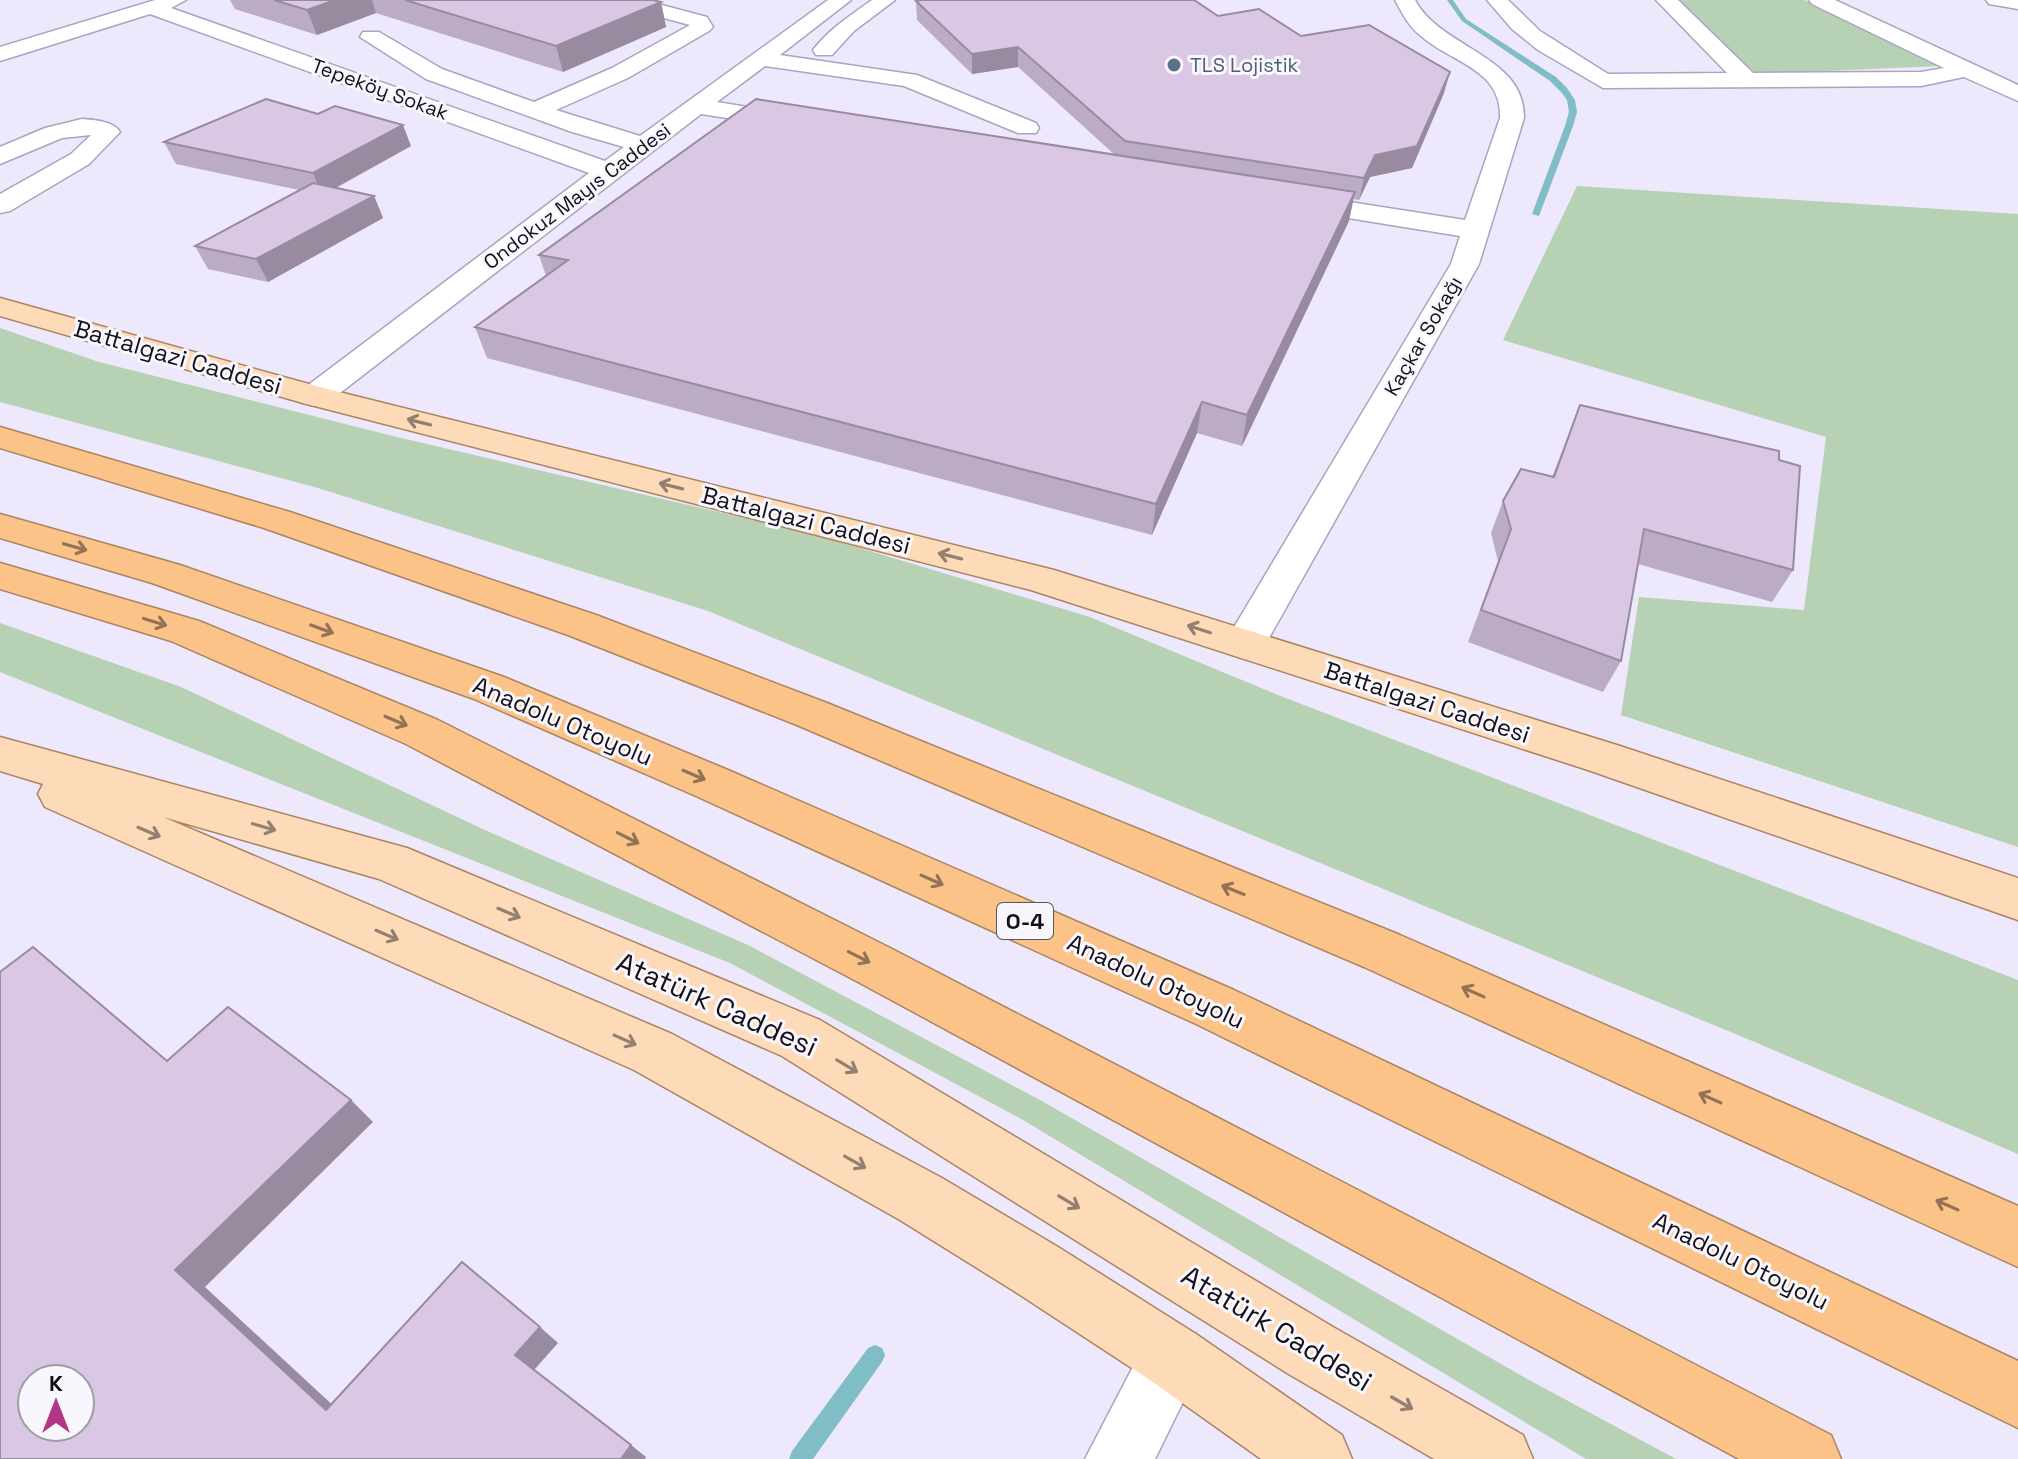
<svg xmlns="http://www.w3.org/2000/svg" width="2018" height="1459" viewBox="0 0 2018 1459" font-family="'Space Grotesk',sans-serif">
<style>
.green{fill:#b7d1b4}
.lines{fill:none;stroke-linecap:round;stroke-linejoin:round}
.stream{fill:#81bdc6;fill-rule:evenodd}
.minor-casing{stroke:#aba3c1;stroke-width:3}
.major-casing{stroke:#aa8462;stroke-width:3}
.highway-casing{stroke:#aa8462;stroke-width:3}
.minor{fill:#fff;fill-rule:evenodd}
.major{fill:#fddbb8;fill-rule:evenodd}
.highway{fill:#fbc388;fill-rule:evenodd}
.wall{fill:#bbabc4}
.shaded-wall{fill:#988ba0}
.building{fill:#d9c7e4;stroke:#988ba0;stroke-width:2;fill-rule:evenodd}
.oneway{stroke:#948071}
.oneway2{stroke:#937256}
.service-dot{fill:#5c6f8a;stroke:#f9f7fe;stroke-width:3}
.labels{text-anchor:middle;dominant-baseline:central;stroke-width:6;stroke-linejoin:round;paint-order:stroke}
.far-service-label{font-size:20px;fill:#4e5e75;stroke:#f9f7fe;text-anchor:start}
.far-street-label{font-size:20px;fill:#13101a;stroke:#f9f7fe}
.shield{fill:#f9f7fe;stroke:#58555e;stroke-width:2}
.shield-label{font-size:22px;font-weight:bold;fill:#13101a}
.street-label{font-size:24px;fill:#13101a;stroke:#f9f7fe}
.near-street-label{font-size:28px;fill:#13101a;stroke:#f9f7fe}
</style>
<rect width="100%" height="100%" fill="#ede8fb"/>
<g class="green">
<polygon points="1676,0 1804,0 1940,66 1756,74"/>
<polygon points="1577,186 2018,214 2018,847 1621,715 1639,597 1804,610 1826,437 1503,340"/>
<polygon points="0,328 99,362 397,437 813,534 1090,617 1278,695 2018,980 2018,1154 1738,1035 708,611 318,488 0,402"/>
<polygon points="0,623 181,687 487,831 748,945 1040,1100 1529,1380 1676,1459 1586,1459 1023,1120 730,963 0,672"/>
</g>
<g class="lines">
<g class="stream">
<polygon points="1447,0 1453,0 1466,19 1556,77 1567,88 1575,100 1577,112 1573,126 1539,216 1532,214 1565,126 1569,112 1567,100 1561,92 1550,81 1462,21"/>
<polygon points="875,1345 882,1348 885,1355 882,1362 813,1459 789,1459 792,1451 868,1348"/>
</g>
<defs>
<g id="minor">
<polygon points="155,0 186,0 171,8 605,161 624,147 572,132 426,79 360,37 363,32 379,32 442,69 534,102 612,68 690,25 612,4 609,0 643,0 707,17 713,27 709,31 628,78 556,110 640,136 828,0 851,0 780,55 917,75 1036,123 1039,128 1036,133 1018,133 904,86 765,66 717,102 807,117 810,122 807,127 798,129 701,114 327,403 315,406 303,403 298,396 303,389 589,173 150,14 0,61 0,47"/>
<path d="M872 0H895L854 31 832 55H816L813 50C829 29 851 15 872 0Z"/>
<path d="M1395 0H1415C1441 49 1525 55 1524 118L1479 264 1260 654 1245 659 1230 654 1224 644 1451 264 1460 236 1292 209 1283 207 1279 201 1283 195 1292 193 1465 220 1500 118C1502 69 1452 63 1421 36 1409 27 1402 13 1395 0Z"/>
<polygon points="1487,0 1508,0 1540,31 1608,74 1727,73 1656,0 1678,0 1753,73 1921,72 1944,68 1812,4 1809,0 1835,0 2018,85 2018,101 1964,77 1921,86 1603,88 1538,50 1512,29"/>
<polygon points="1986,0 2018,0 2018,9 1989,4"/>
<path d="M82 119C95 120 113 121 120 132L89 164 10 211 0 213V194L71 154 91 135 62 138 0 164V147L45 128Z"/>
<polygon points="1173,1325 1196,1334 1205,1357 1155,1459 1085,1459 1150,1334"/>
</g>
<g id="major">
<polygon points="0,298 327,389 1054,570 1620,746 2018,878 2018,920 1588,770 1031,590 303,403 0,316"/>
<polygon points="0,737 407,848 820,1020 1333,1327 1523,1435 1533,1459 1434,1459 1287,1373 782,1056 379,879 163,817 672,1034 942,1178 1058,1247 1196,1334 1342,1435 1352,1459 1261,1459 1150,1380 1014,1291 900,1220 634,1070 45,807 38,794 43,784 0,771"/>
</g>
<g id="highway">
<polygon points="0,427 290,512 596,615 827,703 1400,935 2018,1206 2018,1267 1364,967 797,725 568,635 264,528 0,448"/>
<polygon points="0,514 180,565 504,677 728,770 1234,990 2018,1361 2018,1428 1196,1024 696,796 474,699 152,583 0,538"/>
<polygon points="0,563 199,621 438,720 896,951 1831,1435 1841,1459 1739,1459 860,983 406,744 171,641 0,589"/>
</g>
</defs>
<use href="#minor" class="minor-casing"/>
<use href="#major" class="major-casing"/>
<use href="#highway" class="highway-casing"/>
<use href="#minor" class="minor"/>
<use href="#major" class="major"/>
<use href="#highway" class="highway"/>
</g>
<g class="wall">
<polygon points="230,0 653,0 661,2 666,27 563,72 376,13 317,35 235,9"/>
<polygon points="916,1 1218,16 1301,36 1444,93 1412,168 1370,177 1359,200 1353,199 1349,221 1242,446 1197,433 1152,535 487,358 475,327 546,276 539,255 1115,155 1018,67 972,74 917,20"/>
<polygon points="164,142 411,146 336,188 374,196 383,218 268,282 208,269 195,246 299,190 176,164"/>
<polygon points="1580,405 1779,460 1793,570 1772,602 1638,564 1621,661 1603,692 1468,642 1498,561 1491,533 1503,501 1552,477"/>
</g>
<g class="shaded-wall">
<polygon points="335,0 372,0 376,13 317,35 307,10"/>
<polygon points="661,2 666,27 563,72 556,46"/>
<polygon points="1018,47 1018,67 972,74 972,54"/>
<polygon points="1450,72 1444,93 1412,168 1370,177 1359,200 1364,178 1375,155"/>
<polygon points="403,125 411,146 322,195 313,173"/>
<polygon points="1355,192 1349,221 1242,446 1247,415"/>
<polygon points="374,196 383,218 268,282 256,259"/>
<polygon points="1202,402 1197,433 1152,535 1156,504"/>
<polygon points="351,1100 373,1122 205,1287 352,1423 326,1410 175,1270"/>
<polygon points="540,1327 558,1343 534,1370 515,1355"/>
<polygon points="631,1445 646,1457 645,1459 621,1459"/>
</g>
<g class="building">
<polygon points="274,0 335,0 307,10"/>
<polygon points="405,0 653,0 661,2 556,46"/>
<polygon points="921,0 1194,0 1218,16 1259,9 1301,36 1369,25 1450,72 1417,146 1375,155 1364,178 1125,141 1018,47 972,54 916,1"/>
<polygon points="266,99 318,114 335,106 403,125 313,173 164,142"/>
<polygon points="756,99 1355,192 1247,415 1202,402 1156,504 475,327 568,260 539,255"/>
<polygon points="313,183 374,196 256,259 195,246"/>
<polygon points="1580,405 1779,451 1779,460 1800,466 1793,570 1644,529 1621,661 1481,610 1511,529 1503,501 1521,469 1554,477"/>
<path d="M33 947 167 1061 228 1007 351 1100 175 1270 326 1410 462 1262 540 1327 515 1355 631 1445 621 1459H0V972ZM32 1379H80V1427H32Z"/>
</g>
<defs><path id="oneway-shaft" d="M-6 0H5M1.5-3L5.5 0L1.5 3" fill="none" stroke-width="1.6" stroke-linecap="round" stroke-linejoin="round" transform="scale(2)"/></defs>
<g class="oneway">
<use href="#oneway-shaft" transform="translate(419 422) rotate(-166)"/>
<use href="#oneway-shaft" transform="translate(671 486) rotate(-166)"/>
<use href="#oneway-shaft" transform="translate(950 556) rotate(-166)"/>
<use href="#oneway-shaft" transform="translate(1199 629) rotate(-162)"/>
<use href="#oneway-shaft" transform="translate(264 827) rotate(16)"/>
<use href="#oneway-shaft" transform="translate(149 832) rotate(23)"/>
<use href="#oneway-shaft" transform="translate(509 913) rotate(23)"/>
<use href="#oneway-shaft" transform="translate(387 935) rotate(23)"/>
<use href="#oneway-shaft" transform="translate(625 1040) rotate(24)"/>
<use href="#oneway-shaft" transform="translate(847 1066) rotate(31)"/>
<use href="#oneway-shaft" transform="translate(855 1162) rotate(29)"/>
<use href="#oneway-shaft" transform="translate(1069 1202) rotate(31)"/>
<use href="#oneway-shaft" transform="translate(1402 1403) rotate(30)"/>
</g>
<g class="oneway2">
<use href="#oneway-shaft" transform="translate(75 547) rotate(16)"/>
<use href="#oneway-shaft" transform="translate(155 622) rotate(17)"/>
<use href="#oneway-shaft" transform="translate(322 629) rotate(20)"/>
<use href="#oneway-shaft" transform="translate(396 721) rotate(23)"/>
<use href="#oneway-shaft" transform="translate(694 775) rotate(23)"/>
<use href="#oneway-shaft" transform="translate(628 838) rotate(27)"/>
<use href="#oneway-shaft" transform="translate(932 880) rotate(24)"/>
<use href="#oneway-shaft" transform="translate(1233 890) rotate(-158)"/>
<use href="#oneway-shaft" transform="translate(859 957) rotate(27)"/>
<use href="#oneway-shaft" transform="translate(1473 992) rotate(-156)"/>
<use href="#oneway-shaft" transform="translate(1710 1098) rotate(-156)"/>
<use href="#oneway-shaft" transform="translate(1947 1205) rotate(-156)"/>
</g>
<circle class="service-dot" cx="1174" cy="65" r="8"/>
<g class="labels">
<g class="far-service-label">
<text x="1190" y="65">TLS Lojistik</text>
</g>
<g class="far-street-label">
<text transform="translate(380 89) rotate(20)">Tepeköy Sokak</text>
<text transform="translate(577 196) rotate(-37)">Ondokuz Mayıs Caddesi</text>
<text transform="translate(1423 336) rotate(-60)">Kaçkar Sokağı</text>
</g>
<rect class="shield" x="997" y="903" width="56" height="36" rx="6"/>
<g class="shield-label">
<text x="1025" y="921">O-4</text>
</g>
<g class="street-label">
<text transform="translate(178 357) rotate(16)">Battalgazi Caddesi</text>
<text transform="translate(806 520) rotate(14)">Battalgazi Caddesi</text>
<text transform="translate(1427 702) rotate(18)">Battalgazi Caddesi</text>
<text transform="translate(563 721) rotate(23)">Anadolu Otoyolu</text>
<text transform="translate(1156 981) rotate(25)">Anadolu Otoyolu</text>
<text transform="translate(1741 1261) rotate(26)">Anadolu Otoyolu</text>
</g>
<g class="near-street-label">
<text transform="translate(717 1004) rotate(24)">Atatürk Caddesi</text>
<text transform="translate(1277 1328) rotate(31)">Atatürk Caddesi</text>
</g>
</g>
<g transform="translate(56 1403)"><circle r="38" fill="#f9f7fe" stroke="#9d9ba3" stroke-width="2"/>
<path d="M0-6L14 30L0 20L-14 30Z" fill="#b03688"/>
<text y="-12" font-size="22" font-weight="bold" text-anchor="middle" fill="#13101a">K</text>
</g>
</svg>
